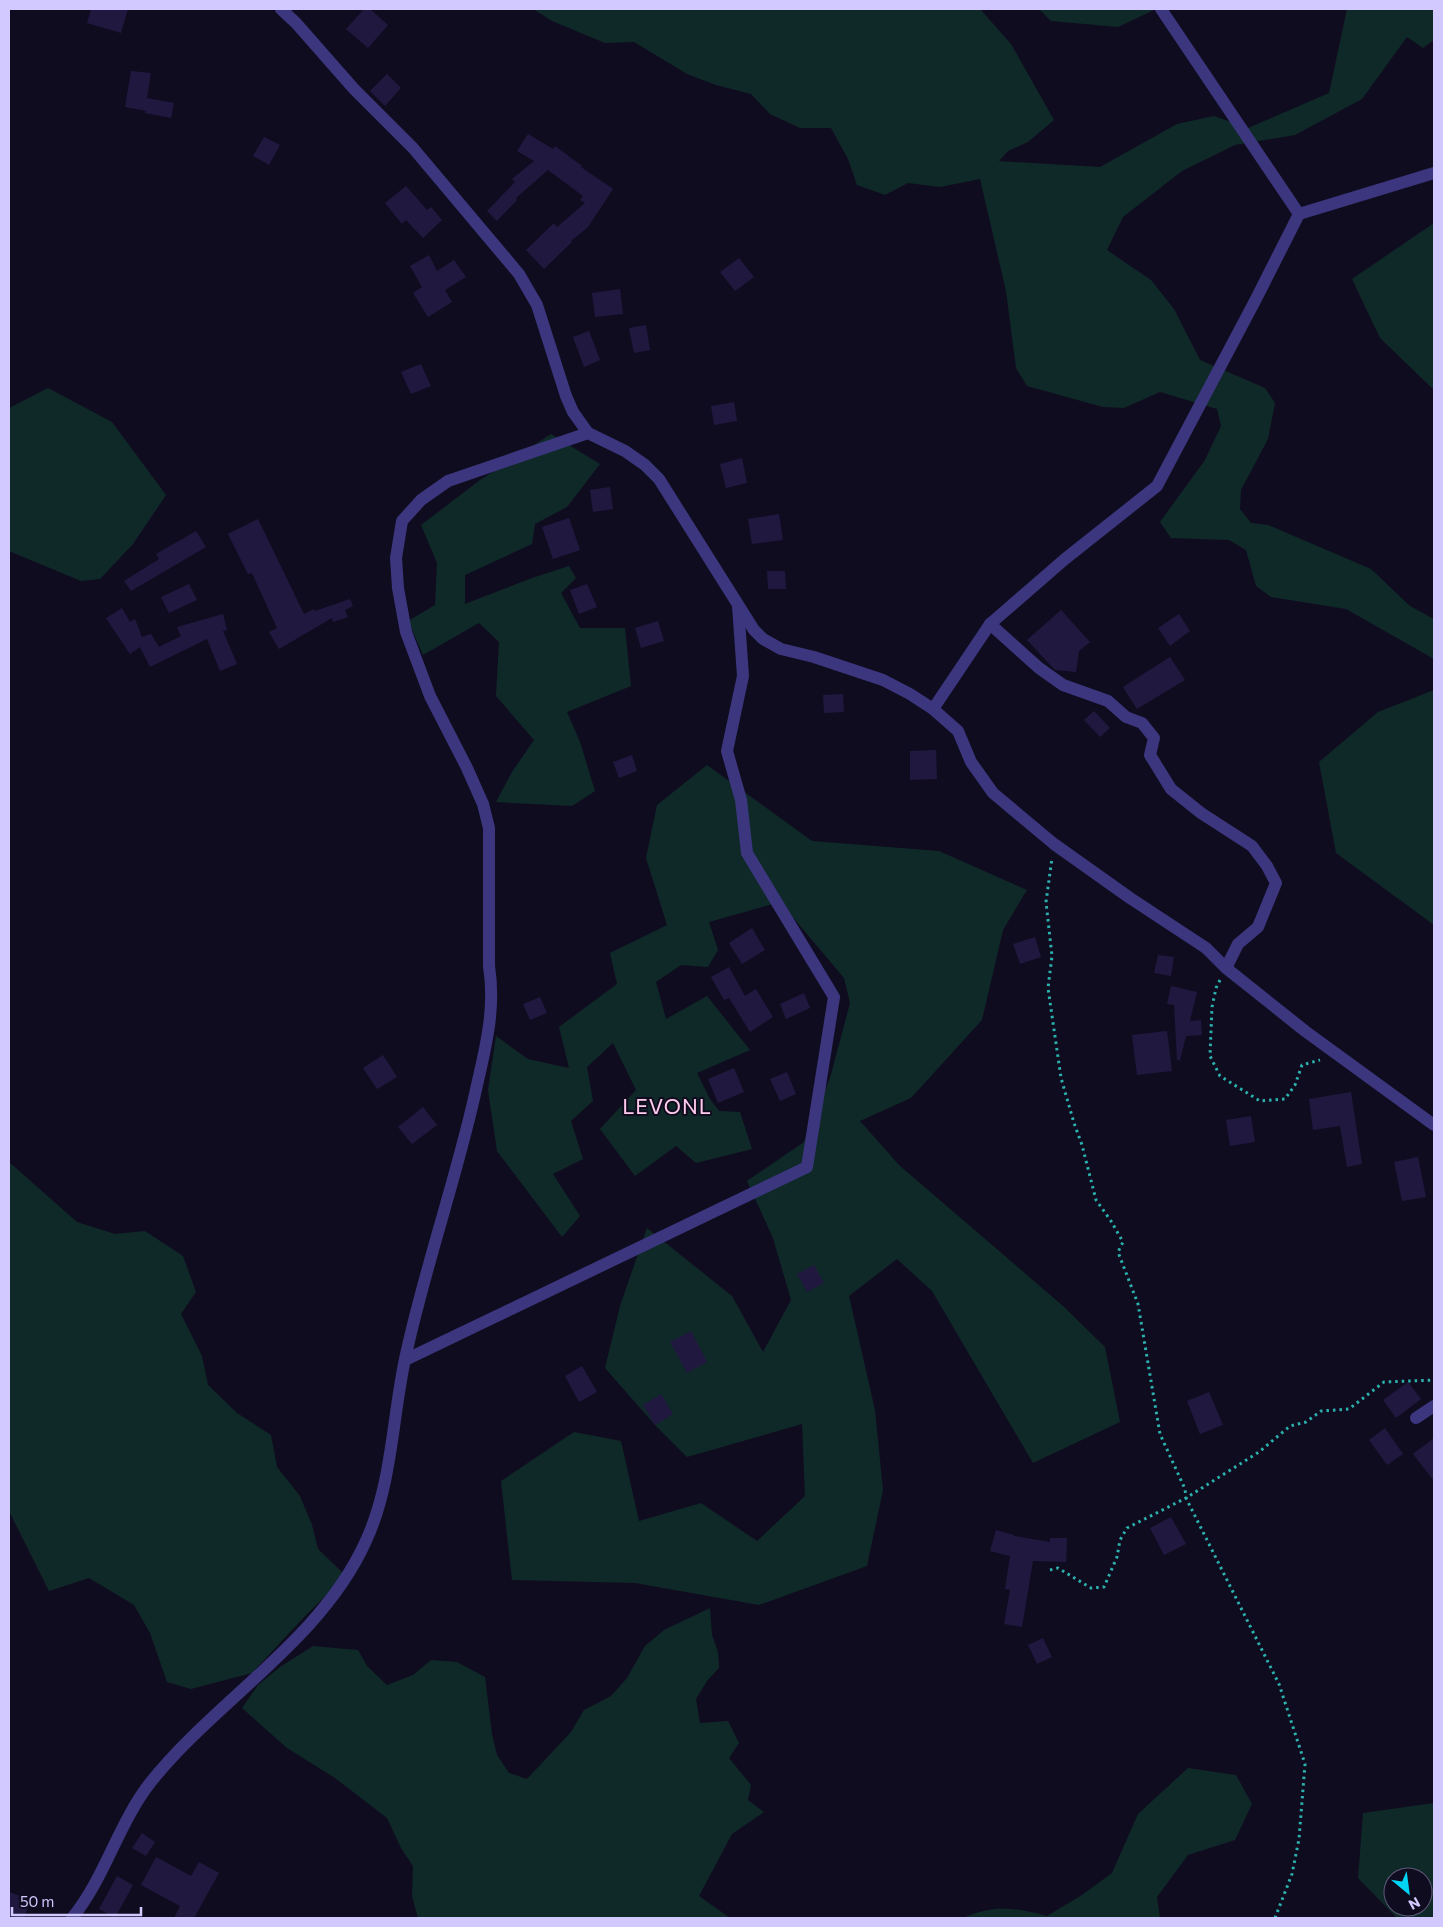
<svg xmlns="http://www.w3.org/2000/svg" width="1443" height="1927" viewBox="0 0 1443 1927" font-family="Commissioner,sans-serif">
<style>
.green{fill:#0f2929;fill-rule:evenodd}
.building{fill:#211840}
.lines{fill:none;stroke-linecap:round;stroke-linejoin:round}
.path{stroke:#2bb1ae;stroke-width:3;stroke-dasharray:2.5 4;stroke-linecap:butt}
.minor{stroke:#3b367e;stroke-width:12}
.labels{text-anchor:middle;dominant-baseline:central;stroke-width:4;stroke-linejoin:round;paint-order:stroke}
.quarter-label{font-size:21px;letter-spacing:1px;fill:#ffcbeb;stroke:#100c1f}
</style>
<rect width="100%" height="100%" fill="#100c1f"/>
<g class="green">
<polygon points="533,9 980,9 1011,44 1054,120 1028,142 1008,151 999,161 1100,167 1177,124 1214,116 1248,128 1329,93 1347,9 1434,9 1434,40 1423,48 1407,37 1362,99 1295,135 1235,145 1182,171 1123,217 1107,250 1151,280 1174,309 1200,360 1265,388 1275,403 1268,439 1241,490 1240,509 1251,523 1268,525 1371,569 1410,606 1434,619 1434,659 1346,609 1271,597 1256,586 1246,550 1229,540 1171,538 1160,522 1205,460 1221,426 1217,409 1160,392 1124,408 1103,407 1027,386 1016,368 1006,291 980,179 940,187 908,183 885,195 857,185 848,159 831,128 800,128 770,114 751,94 716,85 687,74 634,42 605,43 552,21"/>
<polygon points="1039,9 1156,9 1118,27 1051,21"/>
<polygon points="1434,223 1434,390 1380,338 1352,279"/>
<polygon points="48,388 112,422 166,495 133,544 100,579 81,581 9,551 9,409 11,407"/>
<polygon points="551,434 600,464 567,507 535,524 532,544 465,575 465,604 532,578 569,566 576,578 561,593 580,628 625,628 631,686 567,712 580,742 595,791 572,806 496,802 512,772 534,740 496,696 499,642 479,623 423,655 408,621 435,605 437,563 421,525 480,480"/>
<polygon points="1434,690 1434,925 1336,853 1319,762 1378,712"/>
<polygon points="707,765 812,841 939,851 1027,890 1003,930 982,1020 911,1098 860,1121 899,1165 1063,1306 1105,1347 1120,1422 1033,1463 932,1291 897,1259 849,1296 875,1410 883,1490 867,1566 759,1605 635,1583 512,1580 501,1481 574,1432 621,1441 639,1521 701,1503 757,1541 805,1496 802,1424 687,1457 655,1425 605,1368 620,1306 647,1228 732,1296 763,1352 791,1300 773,1238 747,1181 804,1142 830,1078 850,1003 844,978 780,902 709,922 718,950 708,967 681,965 656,982 666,1019 707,996 750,1050 697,1073 710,1099 719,1111 740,1112 752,1149 696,1163 676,1146 635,1176 600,1129 636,1090 613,1043 587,1067 593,1101 571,1121 583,1159 553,1174 580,1216 562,1237 497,1151 488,1090 496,1036 528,1059 569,1068 559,1027 617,984 610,953 667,925 646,858 657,805"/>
<polygon points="9,1162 77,1222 115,1234 145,1231 183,1256 196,1292 181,1314 202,1356 208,1385 237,1413 271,1435 277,1467 300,1496 312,1525 318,1549 346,1576 306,1615 252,1673 191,1689 167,1682 150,1633 134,1605 89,1578 49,1591 9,1511"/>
<polygon points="710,1608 712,1635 718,1652 719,1668 707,1681 696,1699 700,1723 728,1721 739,1743 729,1758 751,1785 748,1800 764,1812 732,1834 699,1896 730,1918 418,1918 412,1896 413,1866 401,1848 387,1818 335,1778 287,1748 242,1708 258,1685 280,1667 313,1646 358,1650 367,1666 387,1685 413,1675 431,1660 457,1662 485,1677 492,1734 497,1755 509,1773 527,1779 571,1732 584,1710 611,1696 627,1678 645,1646 664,1630"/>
<path d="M1188 1768 1236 1775 1252 1804 1235 1840 1188 1855 1157 1897 1160 1918H963C994 1904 1015 1908 1047 1916L1082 1895 1112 1873 1138 1814Z"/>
<path d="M1434 1803V1918H1397L1358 1878 1363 1813ZM1393 1877H1423V1907H1393Z"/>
</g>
<g class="building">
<polygon points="91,9 128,9 121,33 87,23"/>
<polygon points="364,9 370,9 388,25 368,48 346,29"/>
<polygon points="131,71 151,73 147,98 174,103 171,118 145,113 146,111 125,107"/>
<polygon points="387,74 401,88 385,106 370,91"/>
<polygon points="528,134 553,149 555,146 582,166 581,167 613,189 588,227 571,241 572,242 544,269 526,250 554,223 557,227 585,203 580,200 583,196 548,170 516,198 517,200 497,221 487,211 515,182 512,179 534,161 517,151"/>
<polygon points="264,137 280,145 269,165 253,156"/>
<polygon points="406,186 427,210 431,207 442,220 423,238 406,220 402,224 385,203"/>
<polygon points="429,255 437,271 454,260 466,277 445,290 452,302 428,317 413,293 422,287 410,266"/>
<polygon points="739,258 754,277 735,291 720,272"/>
<polygon points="620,289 623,314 595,317 592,293"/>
<polygon points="646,325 650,350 634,353 629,328"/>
<polygon points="589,331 600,360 584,367 573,337"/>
<polygon points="421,364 431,386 411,394 401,372"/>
<polygon points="734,402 737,421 714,425 711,406"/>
<polygon points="742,458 747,483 726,488 720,464"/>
<polygon points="610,487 613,509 593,512 590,490"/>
<polygon points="779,514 783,540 752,544 748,519"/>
<polygon points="569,518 580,550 553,559 542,527"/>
<polygon points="258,519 304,614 314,609 315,611 350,599 353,606 345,610 348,617 333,622 332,618 279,649 269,632 277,628 252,573 248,574 228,534"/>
<polygon points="196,531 206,547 131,591 124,581 159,559 156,554"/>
<polygon points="767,571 785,571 786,589 768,589"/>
<polygon points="189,584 197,600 169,613 161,597"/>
<polygon points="587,584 597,607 579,614 570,590"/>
<polygon points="122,608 130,622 135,619 142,637 151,634 159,647 181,636 177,627 223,614 227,630 223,631 237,664 220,671 207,639 150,667 140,647 130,654 106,618"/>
<polygon points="1061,610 1090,642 1079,651 1076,672 1055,670 1027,640"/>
<polygon points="1179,614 1190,631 1170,646 1158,628"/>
<polygon points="658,621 664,641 641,648 635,628"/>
<polygon points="1170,657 1185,680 1137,709 1123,687"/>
<polygon points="843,694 844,712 824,713 823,695"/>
<polygon points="1094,711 1110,728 1100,737 1084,720"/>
<polygon points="936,750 937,779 910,780 910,751"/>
<polygon points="632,755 637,771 619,778 613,762"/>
<polygon points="752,928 765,950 742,964 729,943"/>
<polygon points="1035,937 1041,957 1020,964 1013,944"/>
<polygon points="1158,955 1174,957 1171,976 1154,973"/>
<polygon points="729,967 745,996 756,989 773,1017 750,1032 729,998 724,1000 711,977"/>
<polygon points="1171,986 1197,992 1190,1021 1201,1020 1202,1035 1186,1036 1180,1060 1177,1060 1174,1005 1167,1004"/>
<polygon points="804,993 810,1008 786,1019 780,1004"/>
<polygon points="540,997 547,1013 530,1020 523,1004"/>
<polygon points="1167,1031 1172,1071 1137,1075 1132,1035"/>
<polygon points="383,1055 397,1077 377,1089 363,1068"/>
<polygon points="734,1068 744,1092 718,1103 708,1079"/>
<polygon points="787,1072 796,1094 780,1101 770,1079"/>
<polygon points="1351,1092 1362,1164 1347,1167 1340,1126 1313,1130 1309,1099"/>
<polygon points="423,1107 437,1125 412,1144 398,1127"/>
<polygon points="1251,1116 1255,1142 1230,1146 1226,1120"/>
<polygon points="1418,1157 1426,1197 1402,1201 1394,1162"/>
<polygon points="814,1265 824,1283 807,1292 797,1274"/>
<polygon points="691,1331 707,1362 687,1373 670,1342"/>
<polygon points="582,1366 597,1392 579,1402 565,1376"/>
<polygon points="1408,1382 1421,1399 1396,1418 1383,1400"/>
<polygon points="1209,1392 1223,1425 1200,1434 1187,1401"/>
<polygon points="661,1394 673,1414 655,1425 643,1405"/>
<polygon points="1385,1428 1403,1454 1387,1465 1369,1440"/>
<polygon points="1434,1438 1434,1481 1413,1454"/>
<polygon points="1171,1517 1186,1544 1164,1555 1150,1528"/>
<polygon points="996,1530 1014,1535 1014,1536 1050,1542 1050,1538 1067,1538 1066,1562 1033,1561 1022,1627 1004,1624 1010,1590 1005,1589 1010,1556 990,1551"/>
<polygon points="1043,1638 1052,1657 1037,1664 1028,1645"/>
<polygon points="142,1833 155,1842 146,1856 132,1848"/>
<polygon points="156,1857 191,1876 199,1862 219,1873 194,1918 174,1918 180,1906 141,1885"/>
<polygon points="117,1876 133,1885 115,1918 99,1909"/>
<polygon points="9,1892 31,1900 24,1918 9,1916"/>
</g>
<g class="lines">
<g class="path">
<polyline points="1220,980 1216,988 1212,1007 1210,1056 1220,1076 1260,1101 1285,1099 1295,1085 1302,1065 1320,1060"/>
<polyline points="1050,1570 1058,1568 1091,1588 1104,1587 1117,1557 1120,1540 1127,1528 1186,1498 1185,1489 1160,1434 1138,1304 1118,1252 1123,1242 1111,1221 1096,1200 1082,1145 1074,1123 1061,1078 1048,988 1052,956 1046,902 1052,858"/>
<polyline points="1275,1918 1292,1874 1299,1839 1305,1764 1279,1684 1186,1498 1259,1452 1290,1426 1306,1422 1321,1411 1349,1409 1384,1382 1434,1380"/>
</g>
<g class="minor">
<polyline points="281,9 296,23 354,89 413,148 519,274 537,305 566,396 573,412 588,433 625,451 645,465 659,479 754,630 763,639 781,649 814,657 883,680 910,694 933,709 958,731 971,762 993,793 1054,844 1130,898 1206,948 1226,968 1305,1031 1434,1125"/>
<polyline points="1161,9 1299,214 1434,173"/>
<polyline points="990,624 1039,668 1063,685 1108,701 1126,717 1142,723 1154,738 1150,755 1171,789 1201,813 1252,846 1267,866 1276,883 1258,927 1238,944 1226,968"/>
<polyline points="933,709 990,624 1065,559 1157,486 1256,299 1299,214"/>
<polyline points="405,1360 807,1167 834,997 747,853 741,800 727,751 743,676 738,606"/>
<polyline points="1416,1418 1434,1406"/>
<path d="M72 1918C105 1878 118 1824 150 1783 216 1700 320 1641 365 1543 392 1486 392 1420 405 1359 424 1270 455 1183 475 1094 485 1049 496 1011 489 966V828L483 804 467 768 430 696 406 632 398 588 396 558 402 521 421 500 448 481 588 433"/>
</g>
</g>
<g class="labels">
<g class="quarter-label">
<text x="667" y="1105">LEVONL</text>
</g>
</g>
<rect width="1443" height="1927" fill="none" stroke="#d1c9ff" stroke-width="20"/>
<g transform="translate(1408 1892) rotate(151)"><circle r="24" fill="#100c1f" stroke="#5d5879"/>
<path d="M0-4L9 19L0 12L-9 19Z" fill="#00d4f4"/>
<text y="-8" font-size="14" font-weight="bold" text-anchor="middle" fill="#d1c9ff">N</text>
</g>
<path d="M12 1907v8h129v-8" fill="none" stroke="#d1c9ff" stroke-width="2.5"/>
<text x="20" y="1907" font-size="15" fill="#d1c9ff" stroke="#100c1f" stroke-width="4" paint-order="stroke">50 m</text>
</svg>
